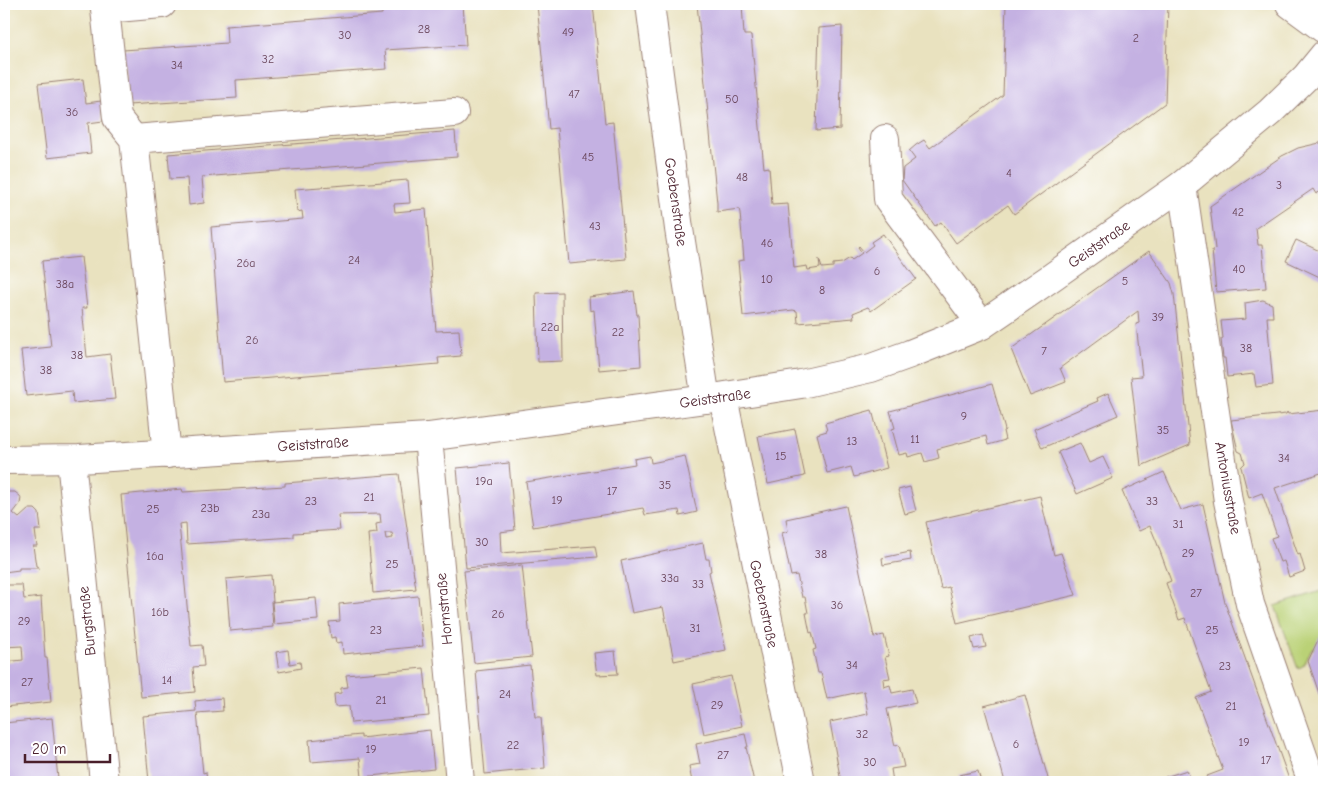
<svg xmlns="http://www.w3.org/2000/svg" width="1328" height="786" viewBox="0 0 1328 786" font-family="'Comic Neue',sans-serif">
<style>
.green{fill:#bad176;stroke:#827850}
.building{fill:#c4b1e2;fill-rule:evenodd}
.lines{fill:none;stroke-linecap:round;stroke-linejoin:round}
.minor-casing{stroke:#9a8075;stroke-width:30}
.major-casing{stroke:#9a8075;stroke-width:30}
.minor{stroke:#fff;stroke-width:28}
.major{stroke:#fff;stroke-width:28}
.labels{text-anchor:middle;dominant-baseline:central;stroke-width:4;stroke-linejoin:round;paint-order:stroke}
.number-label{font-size:12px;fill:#684459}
.street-label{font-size:15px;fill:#4a1f2b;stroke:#fff}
</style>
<rect width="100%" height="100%" fill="#fff"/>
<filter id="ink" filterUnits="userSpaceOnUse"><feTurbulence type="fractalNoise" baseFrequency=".02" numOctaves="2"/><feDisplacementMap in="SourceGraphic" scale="10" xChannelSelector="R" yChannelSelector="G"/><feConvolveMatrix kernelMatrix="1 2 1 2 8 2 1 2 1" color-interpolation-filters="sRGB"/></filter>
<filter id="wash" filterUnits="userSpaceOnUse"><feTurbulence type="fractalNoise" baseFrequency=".0096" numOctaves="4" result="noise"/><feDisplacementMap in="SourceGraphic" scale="20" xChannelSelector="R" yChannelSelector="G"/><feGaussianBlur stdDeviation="1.12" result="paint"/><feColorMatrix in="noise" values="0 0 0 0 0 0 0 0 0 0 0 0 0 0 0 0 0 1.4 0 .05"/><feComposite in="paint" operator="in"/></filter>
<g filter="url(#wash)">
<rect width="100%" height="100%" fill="#e9e2bf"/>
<polygon class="green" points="1324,590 1324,654 1312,648 1304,665 1298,669 1275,606"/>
<g id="blocks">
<g class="building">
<polygon points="382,4 463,4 466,45 385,50 387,69 236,80 237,98 128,105 123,50 227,43 226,26 382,14"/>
<polygon points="537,4 593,4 605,123 613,122 626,259 569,264 557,128 549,129"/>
<polygon points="697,4 742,4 744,35 751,35 764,168 769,167 772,205 788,204 794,268 807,266 808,270 820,268 819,259 822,268 833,267 833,264 842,263 850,258 852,260 862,253 858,247 859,246 864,252 873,245 871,242 883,234 916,279 871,311 868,307 853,313 854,318 798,323 797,311 793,310 743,316 738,261 744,260 740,213 739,209 717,212 717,203"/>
<polygon points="1006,4 1168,4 1165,103 1014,214 1008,205 956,243 941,222 935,226 902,180 903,168 915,159 909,151 916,145 924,140 930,148 1003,95"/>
<polygon points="842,26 840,129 816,131 819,28"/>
<polygon points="83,79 86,103 101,101 103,121 88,123 91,153 47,158 38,84"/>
<polygon points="455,131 457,157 202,177 204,203 189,205 187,178 170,179 168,154"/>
<polygon points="1324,142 1324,193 1323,190 1316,194 1313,189 1256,228 1258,245 1262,245 1266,288 1216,292 1212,250 1215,249 1210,206 1282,156 1298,148"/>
<polygon points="408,180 410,203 394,204 395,212 426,209 436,331 459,330 461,356 438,358 439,364 223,382 211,227 303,219 302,211 297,212 295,189"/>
<polygon points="1296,240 1324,253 1324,279 1286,261"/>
<polygon points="1149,251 1171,283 1174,294 1190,445 1141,466 1131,377 1142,376 1136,324 1139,323 1138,311 1060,368 1066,382 1030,396 1011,349"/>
<polygon points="81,257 87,308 82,308 87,357 110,354 115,399 73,403 72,391 26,396 21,350 51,347 42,261"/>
<polygon points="634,291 637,315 638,315 641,366 599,370 594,310 590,311 589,297"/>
<polygon points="562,292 563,361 538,362 536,293"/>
<polygon points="1263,300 1272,304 1273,317 1267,317 1273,385 1256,387 1254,374 1227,377 1225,358 1223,358 1221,339 1223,338 1221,321 1246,319 1245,303"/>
<polygon points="992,384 1005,430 1003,431 1005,440 988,445 986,436 937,449 939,458 925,462 922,453 908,457 907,453 899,455 892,429 895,428 890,411"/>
<polygon points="1108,393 1118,415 1042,448 1034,429 1098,401 1097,398"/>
<polygon points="872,410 887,468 854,477 851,467 827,473 817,434 827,431 825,423"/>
<polygon points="1324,410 1324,472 1275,488 1298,555 1300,554 1305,571 1289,577 1284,561 1280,562 1271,538 1277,536 1262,493 1249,498 1241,467 1245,463 1242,453 1238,451 1231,420 1286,414 1287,412 1288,414"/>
<polygon points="795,429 805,476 768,484 758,436"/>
<polygon points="1080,443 1089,463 1103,457 1113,478 1077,494 1058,452"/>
<polygon points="650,456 651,463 685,456 697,512 680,516 679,510 645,515 643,508 533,527 526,482 635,464 634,459"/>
<polygon points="509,463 515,530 500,532 501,553 595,546 597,557 466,568 457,468"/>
<polygon points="1164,472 1181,510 1203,504 1225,603 1290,782 1210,782 1207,776 1223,770 1196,698 1211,692 1185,618 1179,620 1166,583 1171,581 1157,543 1150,526 1139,531 1122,491"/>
<path d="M399 474 416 589 373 593 368 534 377 533 376 524 381 523 380 514 338 515 340 530 294 533V537L187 544 186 523 179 524 191 646 202 645 204 666 193 667 195 692 141 697 121 495 182 489 183 492 285 486V483ZM385 533H392L393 538 386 539Z"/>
<polygon points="910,487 916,511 905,514 898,490"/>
<polygon points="4,492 15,492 20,496 21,498 20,504 13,513 19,518 29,509 35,509 39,513 41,530 35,530 37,546 33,546 36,566 38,566 39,568 19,568 19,570 4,572"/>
<polygon points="1040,496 1054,555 1061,553 1076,595 957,623 949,587 941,589 926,522"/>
<polygon points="846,506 874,637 884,635 889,656 885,657 890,678 883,679 884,687 890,685 892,693 912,689 916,703 887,709 895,746 899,745 904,767 891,769 893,782 841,782 830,722 868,714 864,691 827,699 821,673 818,673 813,650 816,649 812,632 810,633 806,613 808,613 805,597 802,597 797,575 791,576 782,533 788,531 786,519"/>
<polygon points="703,543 706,559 709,559 711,571 709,572 726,650 674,661 663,607 632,613 621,561"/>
<polygon points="910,552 911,560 883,565 882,558"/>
<polygon points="522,565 532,657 474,663 464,571"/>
<polygon points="271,575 273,602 271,602 273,627 230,631 226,579"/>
<polygon points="4,585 22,585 24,599 41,597 45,658 47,658 51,702 4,707 4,662 23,660 22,646 4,647"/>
<polygon points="418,596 423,646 343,654 342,642 336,643 335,637 331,638 329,622 340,621 339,604"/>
<polygon points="316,598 318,620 274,624 272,602"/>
<polygon points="1324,627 1324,708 1308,661"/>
<polygon points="983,635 986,647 974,649 971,638"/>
<polygon points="288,650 290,664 300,662 301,668 279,672 276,652"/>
<polygon points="615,651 618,674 597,675 594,653"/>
<polygon points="530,665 535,717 541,717 545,768 485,774 476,671"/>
<polygon points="424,668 429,716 351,723 349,706 335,707 334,694 341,693 341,688 348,687 346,675"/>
<polygon points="731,676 742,726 704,734 693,684"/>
<polygon points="1025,695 1049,782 1005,782 984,706"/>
<polygon points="222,698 223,711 197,713 203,773 206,772 207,782 149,782 143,716 196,711 195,701"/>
<polygon points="52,718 58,779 61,779 61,782 8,782 4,723"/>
<polygon points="430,730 434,769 362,777 360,758 311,762 309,740 361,735 361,738"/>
<polygon points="745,734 748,747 746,747 754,782 692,782 689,766 700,764 696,744"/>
<polygon points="1187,770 1192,782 1167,782 1165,777"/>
<polygon points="978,771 981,782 961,782 959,775"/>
</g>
</g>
</g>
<g filter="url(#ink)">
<use href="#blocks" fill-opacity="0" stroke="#9a8075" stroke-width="1"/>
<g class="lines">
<defs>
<g id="minor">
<polyline points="162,4 105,9 117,118 134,139 167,454"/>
<polyline points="650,4 679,229 706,399"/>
<polyline points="134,139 454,113"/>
<polyline points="885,139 888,199 982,325"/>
<polyline points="1182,185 1228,501 1250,604 1312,782"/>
<polyline points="723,397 801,782"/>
<polyline points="428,437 460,782"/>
<polyline points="4,460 79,459 428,437 706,399 801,384 871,368 910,354 982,325 1052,277 1182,185 1270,112 1306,77 1324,55"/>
<polyline points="71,460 104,782"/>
</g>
<polyline id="major" points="1290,4 1324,29"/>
</defs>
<use href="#minor" class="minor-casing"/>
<use href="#major" class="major-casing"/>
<use href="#minor" class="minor"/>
<use href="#major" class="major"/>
</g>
</g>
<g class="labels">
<g class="number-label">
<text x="424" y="29">28</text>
<text x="568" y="32">49</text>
<text x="345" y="35">30</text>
<text x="1136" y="38">2</text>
<text x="268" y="59">32</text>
<text x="177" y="65">34</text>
<text x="574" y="94">47</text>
<text x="732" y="99">50</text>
<text x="72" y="112">36</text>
<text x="588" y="157">45</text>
<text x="1009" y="173">4</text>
<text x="742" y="177">48</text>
<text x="1279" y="185">3</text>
<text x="1238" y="212">42</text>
<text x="595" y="226">43</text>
<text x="767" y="243">46</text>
<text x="354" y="260">24</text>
<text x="246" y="263">26a</text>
<text x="1239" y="269">40</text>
<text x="877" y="271">6</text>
<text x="767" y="279">10</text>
<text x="1125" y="281">5</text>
<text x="65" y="284">38a</text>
<text x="822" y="290">8</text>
<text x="1158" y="317">39</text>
<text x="550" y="327">22a</text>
<text x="618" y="332">22</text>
<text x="252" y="340">26</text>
<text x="1246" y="348">38</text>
<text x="1044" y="351">7</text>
<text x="77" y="355">38</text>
<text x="46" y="370">38</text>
<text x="964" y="416">9</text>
<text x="1163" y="430">35</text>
<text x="915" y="439">11</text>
<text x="852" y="441">13</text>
<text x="781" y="456">15</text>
<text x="1284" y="458">34</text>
<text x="484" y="481">19a</text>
<text x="665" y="485">35</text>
<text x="612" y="491">17</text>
<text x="369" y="497">21</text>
<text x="557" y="500">19</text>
<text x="311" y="501">23</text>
<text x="1152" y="501">33</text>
<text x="210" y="508">23b</text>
<text x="153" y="509">25</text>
<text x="261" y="514">23a</text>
<text x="1178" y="524">31</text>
<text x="482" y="542">30</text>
<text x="1188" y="553">29</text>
<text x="821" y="554">38</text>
<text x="155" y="556">16a</text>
<text x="392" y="564">25</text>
<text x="670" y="578">33a</text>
<text x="698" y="584">33</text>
<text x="1196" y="593">27</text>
<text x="837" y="605">36</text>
<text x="160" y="612">16b</text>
<text x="498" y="614">26</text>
<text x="24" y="621">29</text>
<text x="695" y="628">31</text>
<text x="376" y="630">23</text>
<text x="1212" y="630">25</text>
<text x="852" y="665">34</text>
<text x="1225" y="666">23</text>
<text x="167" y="680">14</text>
<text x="27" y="682">27</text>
<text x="505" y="694">24</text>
<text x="381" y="700">21</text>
<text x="717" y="705">29</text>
<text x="1231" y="706">21</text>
<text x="862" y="734">32</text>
<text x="1244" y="742">19</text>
<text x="1016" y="744">6</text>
<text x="513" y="745">22</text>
<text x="371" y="749">19</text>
<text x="723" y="755">27</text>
<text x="1266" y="760">17</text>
<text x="870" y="762">30</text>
</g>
<g class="street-label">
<text transform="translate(676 202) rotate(82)">Goebenstraße</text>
<text transform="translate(1099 244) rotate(-35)">Geiststraße</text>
<text transform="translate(715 398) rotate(-8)">Geiststraße</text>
<text transform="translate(313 444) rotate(-4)">Geiststraße</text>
<text transform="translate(1228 488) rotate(80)">Antoniusstraße</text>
<text transform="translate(764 604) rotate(78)">Goebenstraße</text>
<text transform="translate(444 609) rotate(-95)">Hornstraße</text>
<text transform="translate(87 621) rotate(-96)">Burgstraße</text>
</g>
</g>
<rect width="1328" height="786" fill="none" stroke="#fff" stroke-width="20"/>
<path d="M25 754v8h85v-8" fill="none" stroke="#4a1f2b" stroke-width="2.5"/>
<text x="32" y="754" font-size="15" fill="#4a1f2b" stroke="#ffffff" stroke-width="4" paint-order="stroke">20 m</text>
</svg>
